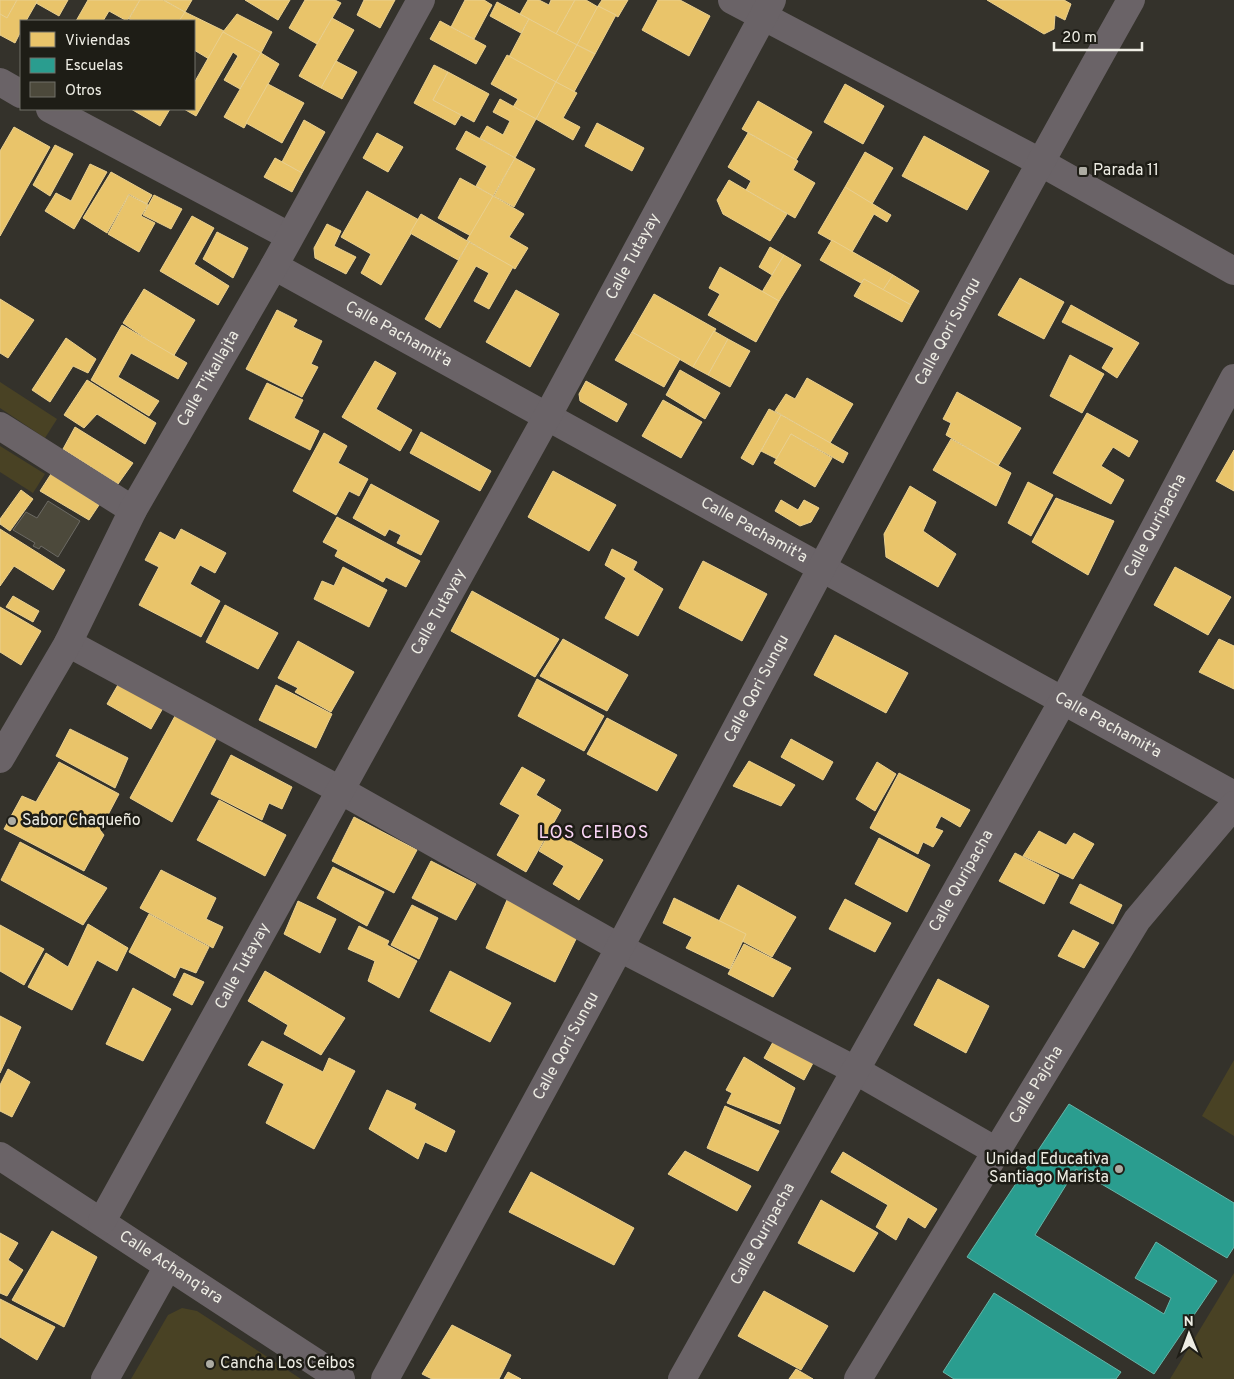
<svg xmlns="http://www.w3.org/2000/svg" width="1234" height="1379" viewBox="0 0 1234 1379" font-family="Overpass,sans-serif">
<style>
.green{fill:#494224}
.homes{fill:#e9c46a;stroke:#ead08f}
.schools{fill:#2a9d8f;stroke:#65b5a8}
.building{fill:#4c493b;stroke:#6c6a64}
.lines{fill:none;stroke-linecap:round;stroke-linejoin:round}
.minor{stroke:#6a6367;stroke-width:28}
.poi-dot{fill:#adaca3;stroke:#1e1d16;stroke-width:2}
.labels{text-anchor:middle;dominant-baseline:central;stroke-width:5;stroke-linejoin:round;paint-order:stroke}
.poi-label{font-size:16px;fill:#eeede4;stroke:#1e1d16;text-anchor:start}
.street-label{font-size:16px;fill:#eeede4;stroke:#1e1d16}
.neighbourhood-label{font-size:18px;letter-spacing:1px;fill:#fad5f6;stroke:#1e1d16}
</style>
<rect width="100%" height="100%" fill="#34322b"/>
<g class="green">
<polygon points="0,382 57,419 45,438 0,408"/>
<polygon points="0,446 45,474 33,493 0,472"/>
<polygon points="1234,1060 1234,1136 1202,1116"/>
<polygon points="1234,1273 1234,1379 1170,1379"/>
<polygon points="182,1308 197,1311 301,1379 131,1379 168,1315"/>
</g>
<g class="homes">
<polygon points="0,0 17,0 7,18 0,14"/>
<polygon points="17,0 38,0 26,21 21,21 21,31 15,43 0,35 0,14 7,18"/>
<polygon points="38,0 68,0 59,16 36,3"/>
<polygon points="88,0 140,0 127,21 109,11 103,21 76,21"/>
<polygon points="140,0 163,0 185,12 180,21 134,21 129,19"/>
<polygon points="164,0 192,0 185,12"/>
<polygon points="245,0 290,0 278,20"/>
<polygon points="305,0 335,0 341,3 317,44 289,28"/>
<polygon points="364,0 395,0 380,28 357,15"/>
<polygon points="465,0 484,0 492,5 474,39 451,27"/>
<polygon points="528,0 539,0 549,5 551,0 575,0 556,34 520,14"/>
<polygon points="575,0 586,0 598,7 577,45 556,34"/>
<polygon points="602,0 628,0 618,17 598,6"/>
<polygon points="658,0 680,0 710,16 689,56 642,30"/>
<polygon points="987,0 1064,0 1071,4 1065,20 1055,15 1054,29 1044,34"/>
<polygon points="497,2 529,19 521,33 490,16"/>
<polygon points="598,6 616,15 595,54 577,45"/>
<polygon points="185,12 226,32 209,59 194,50 194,21 179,21"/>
<polygon points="237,14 272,32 261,53 223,32"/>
<polygon points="332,18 354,30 321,88 299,76"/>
<polygon points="529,19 577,45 556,82 509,57"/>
<polygon points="440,21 486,46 476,64 430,39"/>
<polygon points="223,32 261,53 240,89 224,80 238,56 233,52 196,116 184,109 194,109 194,83"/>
<polygon points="577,45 595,54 574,92 556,82"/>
<polygon points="261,53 279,64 244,128 224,117"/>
<polygon points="507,55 556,82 536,119 513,107 518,99 491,84"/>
<polygon points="336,61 357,72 342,99 321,88"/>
<polygon points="434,65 448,72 433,100 461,115 455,125 414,103"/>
<polygon points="448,72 489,94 474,122 433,100"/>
<polygon points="556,82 577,93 563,118 580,127 573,140 536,119"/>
<polygon points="268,84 304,103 282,143 246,123"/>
<polygon points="845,84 884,106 863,144 824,122"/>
<polygon points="500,99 536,119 515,158 480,138 487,126 503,135 510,121 493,112"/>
<polygon points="758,101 812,132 796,160 742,129"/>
<polygon points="131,109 170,109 160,126"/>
<polygon points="304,120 325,132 302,173 282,162"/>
<polygon points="597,123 644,148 632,171 585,146"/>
<polygon points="14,127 50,147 0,236 0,151"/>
<polygon points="466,131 515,158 493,196 476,186 487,166 456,149"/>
<polygon points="377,133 403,147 388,172 363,158"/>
<polygon points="748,133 798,161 793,170 815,183 795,218 746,190 751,181 728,167"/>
<polygon points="924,136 989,171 967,210 902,176"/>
<polygon points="55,145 73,154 50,196 33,185"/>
<polygon points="865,152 893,168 872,204 845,187"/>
<polygon points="275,158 302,173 292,192 264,177"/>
<polygon points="515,158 535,169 514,207 494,196"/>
<polygon points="90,164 107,172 74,229 45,211 56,193 71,201"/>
<polygon points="111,172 152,195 147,204 129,194 107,233 83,218"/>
<polygon points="460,178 493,196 471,236 438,218"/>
<polygon points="729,180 787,214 770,241 723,214 717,200"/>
<polygon points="845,187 891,215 887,222 874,214 852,252 818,233"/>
<polygon points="367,191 419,220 381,285 361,273 371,254 341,237"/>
<polygon points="129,195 148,205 141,216 155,223 139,252 108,234"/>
<polygon points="154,195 182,209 171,229 143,215"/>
<polygon points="493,196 524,214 509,237 528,248 515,269 467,240"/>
<polygon points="421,214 469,242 458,260 410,233"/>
<polygon points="192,216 214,228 194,264 229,286 218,305 160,271"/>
<polygon points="327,224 341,231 334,246 356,257 346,274 315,258 314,248"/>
<polygon points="217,232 248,248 233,278 203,259"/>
<polygon points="832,240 893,275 883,290 864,279 861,283 820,260"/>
<polygon points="469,242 513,267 489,309 474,301 489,273 476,266 440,328 425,319"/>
<polygon points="770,247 784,255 772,275 759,267"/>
<polygon points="784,255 801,265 779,301 762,292"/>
<polygon points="720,267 779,301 756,342 708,315 720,294 709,288"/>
<polygon points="893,275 919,291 911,305 883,290"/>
<polygon points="1020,278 1064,302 1044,339 998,315"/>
<polygon points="864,279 911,305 902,322 854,296"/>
<polygon points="144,289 195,320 173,357 123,323"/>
<polygon points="516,290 559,314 530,367 486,342"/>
<polygon points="654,294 716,329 693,367 632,332"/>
<polygon points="0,299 34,320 8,358 0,353"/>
<polygon points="1071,305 1139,343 1117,378 1102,368 1114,348 1062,322"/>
<polygon points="277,310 297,320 293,327 322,341 311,364 318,367 302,397 246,369"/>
<polygon points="122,325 187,363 178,379 131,353 118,377 159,401 149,416 91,380"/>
<polygon points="714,331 728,339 708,375 693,367"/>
<polygon points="632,332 680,359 664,387 615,360"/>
<polygon points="66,338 96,359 88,373 73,366 50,402 32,390"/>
<polygon points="728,339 750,351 730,387 708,375"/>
<polygon points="1070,355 1104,374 1082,413 1050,396"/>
<polygon points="375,361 396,373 376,409 412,430 400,451 342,417"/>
<polygon points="680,370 720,393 705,419 666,395"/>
<polygon points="807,378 853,404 830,443 775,411 786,394 795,399"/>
<polygon points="87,380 156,423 145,444 97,414 84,428 64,415"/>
<polygon points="586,381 627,404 617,422 580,401 579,394"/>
<polygon points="267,383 303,400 294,418 319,431 310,450 249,419"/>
<polygon points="957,392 1021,428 998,466 946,435 951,423 943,419"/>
<polygon points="663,400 702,422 681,458 642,436"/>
<polygon points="769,409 781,415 753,465 741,458"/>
<polygon points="1087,413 1138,441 1129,457 1113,447 1101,466 1124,480 1111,504 1053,473"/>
<polygon points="781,415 848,453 843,463 791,434 777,459 761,451"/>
<polygon points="75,427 133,463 118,484 63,449"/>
<polygon points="421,432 491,471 480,491 410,453"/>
<polygon points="324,433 347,446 338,463 368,479 359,496 349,491 336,515 293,491"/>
<polygon points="791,434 832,458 815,487 774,463"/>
<polygon points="951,439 1011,473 996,506 933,470"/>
<polygon points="1234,450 1234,491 1216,481"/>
<polygon points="553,471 616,505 589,551 528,517"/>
<polygon points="51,474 99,505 89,520 40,491"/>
<polygon points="1028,482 1053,495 1031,536 1008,523"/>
<polygon points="371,484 439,521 421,555 397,543 401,535 389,529 385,536 353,518"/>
<polygon points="910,486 936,502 923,531 956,554 938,587 886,557 884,534"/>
<polygon points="21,490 33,499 10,531 0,524 0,519"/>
<polygon points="1056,498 1114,521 1088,575 1032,542"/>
<polygon points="781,500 798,510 804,500 819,508 811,522 800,526 775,511"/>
<polygon points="337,517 420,561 406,587 386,577 383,582 335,556 338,550 323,542"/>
<polygon points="0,529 65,570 53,590 14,566 0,586"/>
<polygon points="181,529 226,553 215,573 200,565 190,584 220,601 201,637 139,605 159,567 145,560 160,532 175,540"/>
<polygon points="612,549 637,562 633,570 663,589 638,636 605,618 626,578 605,565"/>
<polygon points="703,561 767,594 742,641 679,608"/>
<polygon points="343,567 387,590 369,627 314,599 322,581 334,586"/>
<polygon points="1175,567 1231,597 1208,635 1154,605"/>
<polygon points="472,591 559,639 535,677 451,631"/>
<polygon points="13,596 39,611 33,622 6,607"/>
<polygon points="225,605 278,633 258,669 206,642"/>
<polygon points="0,607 41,631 21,665 0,652"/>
<polygon points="835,635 908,673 886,713 814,675"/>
<polygon points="563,639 628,675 607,711 540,676"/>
<polygon points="1219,639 1234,646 1234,689 1199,672"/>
<polygon points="298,641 354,672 331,712 295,692 298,688 278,678"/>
<polygon points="537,679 604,716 584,751 518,716"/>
<polygon points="119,683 163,708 151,729 107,704"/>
<polygon points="276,685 332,714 316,748 259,720"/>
<polygon points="175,716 216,739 172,822 130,798"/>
<polygon points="607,718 677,755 657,791 587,754"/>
<polygon points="70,729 128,758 115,788 56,756"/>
<polygon points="791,739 833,762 823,780 781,757"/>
<polygon points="231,755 292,787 282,809 269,803 262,820 211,794"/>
<polygon points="749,761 795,785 781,806 733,786"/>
<polygon points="59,762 119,794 100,830 104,835 84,871 4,829 22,796 36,802"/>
<polygon points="877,762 896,774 875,811 856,799"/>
<polygon points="522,767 545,780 536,795 561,810 526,872 497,855 520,815 500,804"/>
<polygon points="899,773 970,810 960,827 941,816 935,828 943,831 933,847 923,842 918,854 870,828"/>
<polygon points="219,800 286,835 265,876 197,840"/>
<polygon points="354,817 417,850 394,893 332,861"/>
<polygon points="551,830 603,860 579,900 553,884 564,866 539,851"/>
<polygon points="1039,831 1066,845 1074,833 1094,844 1073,879 1023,856"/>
<polygon points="879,838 930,865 907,912 855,884"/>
<polygon points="20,842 107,888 83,925 1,880"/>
<polygon points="1015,853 1059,875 1044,904 999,881"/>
<polygon points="431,861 476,884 456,920 412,898"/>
<polygon points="333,867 384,892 367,926 317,898"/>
<polygon points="161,870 216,898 206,919 223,927 213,948 140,908"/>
<polygon points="1080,884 1122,905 1113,924 1070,903"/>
<polygon points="738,885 796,917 772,957 716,927"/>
<polygon points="674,898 746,934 730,969 686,948 692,937 663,923"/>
<polygon points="845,899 891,923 875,952 829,929"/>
<polygon points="507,900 578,935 555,982 486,948"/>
<polygon points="298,901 336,919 320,953 284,934"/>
<polygon points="412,905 438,918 419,959 391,945"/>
<polygon points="149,914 209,947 196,973 180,967 175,978 129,952"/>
<polygon points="88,924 128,948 117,971 97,960 72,1010 28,987 46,953 68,967"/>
<polygon points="0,925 44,949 24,985 0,971"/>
<polygon points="359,926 389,941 387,945 417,961 399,998 368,981 375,961 348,949"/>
<polygon points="1073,930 1099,943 1084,968 1058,956"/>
<polygon points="744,944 791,968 773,997 728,974"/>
<polygon points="265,971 345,1018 321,1055 284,1034 288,1025 248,1001"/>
<polygon points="450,971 511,1003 490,1042 430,1011"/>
<polygon points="184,973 204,982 192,1005 173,995"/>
<polygon points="938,979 989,1006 966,1053 914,1025"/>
<polygon points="133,988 171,1009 143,1061 106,1044"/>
<polygon points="0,1016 21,1027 0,1073"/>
<polygon points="262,1041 323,1072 329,1058 355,1071 314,1149 266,1123 284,1084 248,1065"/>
<polygon points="773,1042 813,1063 804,1080 764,1058"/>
<polygon points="744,1057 795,1088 780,1124 727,1103 732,1093 726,1090"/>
<polygon points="8,1069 30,1082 12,1117 0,1111 0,1085"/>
<polygon points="387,1090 416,1104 414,1109 455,1131 446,1152 425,1142 418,1159 369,1129"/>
<polygon points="725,1106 779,1131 758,1171 707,1148"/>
<polygon points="685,1151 751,1186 737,1211 668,1174"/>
<polygon points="843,1152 937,1209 925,1228 908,1217 896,1240 876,1227 888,1205 831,1172"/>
<polygon points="531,1172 634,1228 614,1265 509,1212"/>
<polygon points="821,1200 878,1233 854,1272 798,1243"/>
<polygon points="52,1231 97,1257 64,1327 12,1300"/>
<polygon points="0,1233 18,1243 8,1260 23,1270 7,1296 0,1293"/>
<polygon points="764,1291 828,1326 801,1370 738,1336"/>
<polygon points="0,1299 55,1327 37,1360 0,1337"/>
<polygon points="452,1325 511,1355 499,1379 432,1379 422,1374"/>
<polygon points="796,1369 813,1379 789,1379"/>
<polygon points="508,1372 521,1379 504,1379"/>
</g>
<g class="schools">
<polygon points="1069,1104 1234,1203 1234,1247 1227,1258 1076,1169 1035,1235 1164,1314 1171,1298 1135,1278 1156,1242 1217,1281 1154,1374 967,1257"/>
<polygon points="994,1293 1121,1372 1116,1379 954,1379 943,1372"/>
</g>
<polygon class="building" points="48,501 80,521 58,557 41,546 39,549 33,546 35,543 13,530 26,512 37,518"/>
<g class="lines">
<g class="minor">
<polyline points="732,0 1040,162 1234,271"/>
<polyline points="0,82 21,94"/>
<polyline points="50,109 289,236"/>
<path id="s1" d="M274 266 1234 795"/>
<polyline points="0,426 133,510"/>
<polyline points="68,643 340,790 620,948 855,1070 996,1151"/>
<path id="s2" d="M0 759 68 643 133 510 274 266 421 0"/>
<path id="s3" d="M0 1156 341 1379"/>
<path id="s4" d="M102 1221 548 415 772 0"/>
<polyline points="105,1379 168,1266"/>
<path id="s5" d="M385 1379C464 1234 544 1089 622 943 790 628 956 311 1131 0"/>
<path id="s6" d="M682 1379 1064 699 1234 378"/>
<path id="s7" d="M858 1379 1137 920 1234 805"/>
</g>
</g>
<g class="poi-dot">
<rect x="1078" y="166" width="10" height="10" rx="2.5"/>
<circle cx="12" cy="821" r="5"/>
<circle cx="1119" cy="1169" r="5"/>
<circle cx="210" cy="1364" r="5"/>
</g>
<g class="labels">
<g class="poi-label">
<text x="1093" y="171">Parada 11</text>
<text x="22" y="821">Sabor Chaqueño</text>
<text x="1109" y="1160" text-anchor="end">Unidad Educativa<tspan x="1109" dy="18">Santiago Marista</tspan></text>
<text x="220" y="1364">Cancha Los Ceibos</text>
</g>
<g class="street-label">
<text stroke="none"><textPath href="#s4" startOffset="1101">Calle Tutayay</textPath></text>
<text stroke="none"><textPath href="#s5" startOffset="1189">Calle Qori Sunqu</textPath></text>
<text stroke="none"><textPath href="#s1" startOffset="142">Calle Pachamit'a</textPath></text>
<text stroke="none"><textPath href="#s2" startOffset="434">Calle T'ikallajta</textPath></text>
<text stroke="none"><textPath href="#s6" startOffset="976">Calle Quripacha</textPath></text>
<text stroke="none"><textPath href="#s1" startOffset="548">Calle Pachamit'a</textPath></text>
<text stroke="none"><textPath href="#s4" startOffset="696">Calle Tutayay</textPath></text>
<text stroke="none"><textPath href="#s5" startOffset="784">Calle Qori Sunqu</textPath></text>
<text stroke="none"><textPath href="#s1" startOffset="952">Calle Pachamit'a</textPath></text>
<text stroke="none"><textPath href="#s6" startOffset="571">Calle Quripacha</textPath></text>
<text stroke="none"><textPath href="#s4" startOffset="291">Calle Tutayay</textPath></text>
<text stroke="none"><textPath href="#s5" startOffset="379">Calle Qori Sunqu</textPath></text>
<text stroke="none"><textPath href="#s7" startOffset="344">Calle Pajcha</textPath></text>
<text stroke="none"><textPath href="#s6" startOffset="166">Calle Quripacha</textPath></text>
<text stroke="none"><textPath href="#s3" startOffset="204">Calle Achanq'ara</textPath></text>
</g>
<g class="neighbourhood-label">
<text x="594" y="833">LOS CEIBOS</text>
</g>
</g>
<rect x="20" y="20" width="175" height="90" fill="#1e1d16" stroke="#717068"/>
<rect x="30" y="32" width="25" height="15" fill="#e9c46a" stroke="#717068"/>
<text x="65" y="45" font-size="15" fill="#eeede4">Viviendas</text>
<rect x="30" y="58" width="25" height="15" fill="#2a9d8f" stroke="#717068"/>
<text x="65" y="70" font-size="15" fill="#eeede4">Escuelas</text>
<rect x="30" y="82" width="25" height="15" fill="#4c493b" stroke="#717068"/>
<text x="65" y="95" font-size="15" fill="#eeede4">Otros</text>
<g transform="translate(1189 1334) rotate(359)" stroke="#1e1d16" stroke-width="4" paint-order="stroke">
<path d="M0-4L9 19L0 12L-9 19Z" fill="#eeede4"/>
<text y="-8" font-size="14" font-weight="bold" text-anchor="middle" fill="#eeede4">N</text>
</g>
<path d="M1054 42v8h88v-8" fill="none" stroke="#eeede4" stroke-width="2.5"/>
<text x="1062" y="42" font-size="15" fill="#eeede4" stroke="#1e1d16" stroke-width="4" paint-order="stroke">20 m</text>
</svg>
